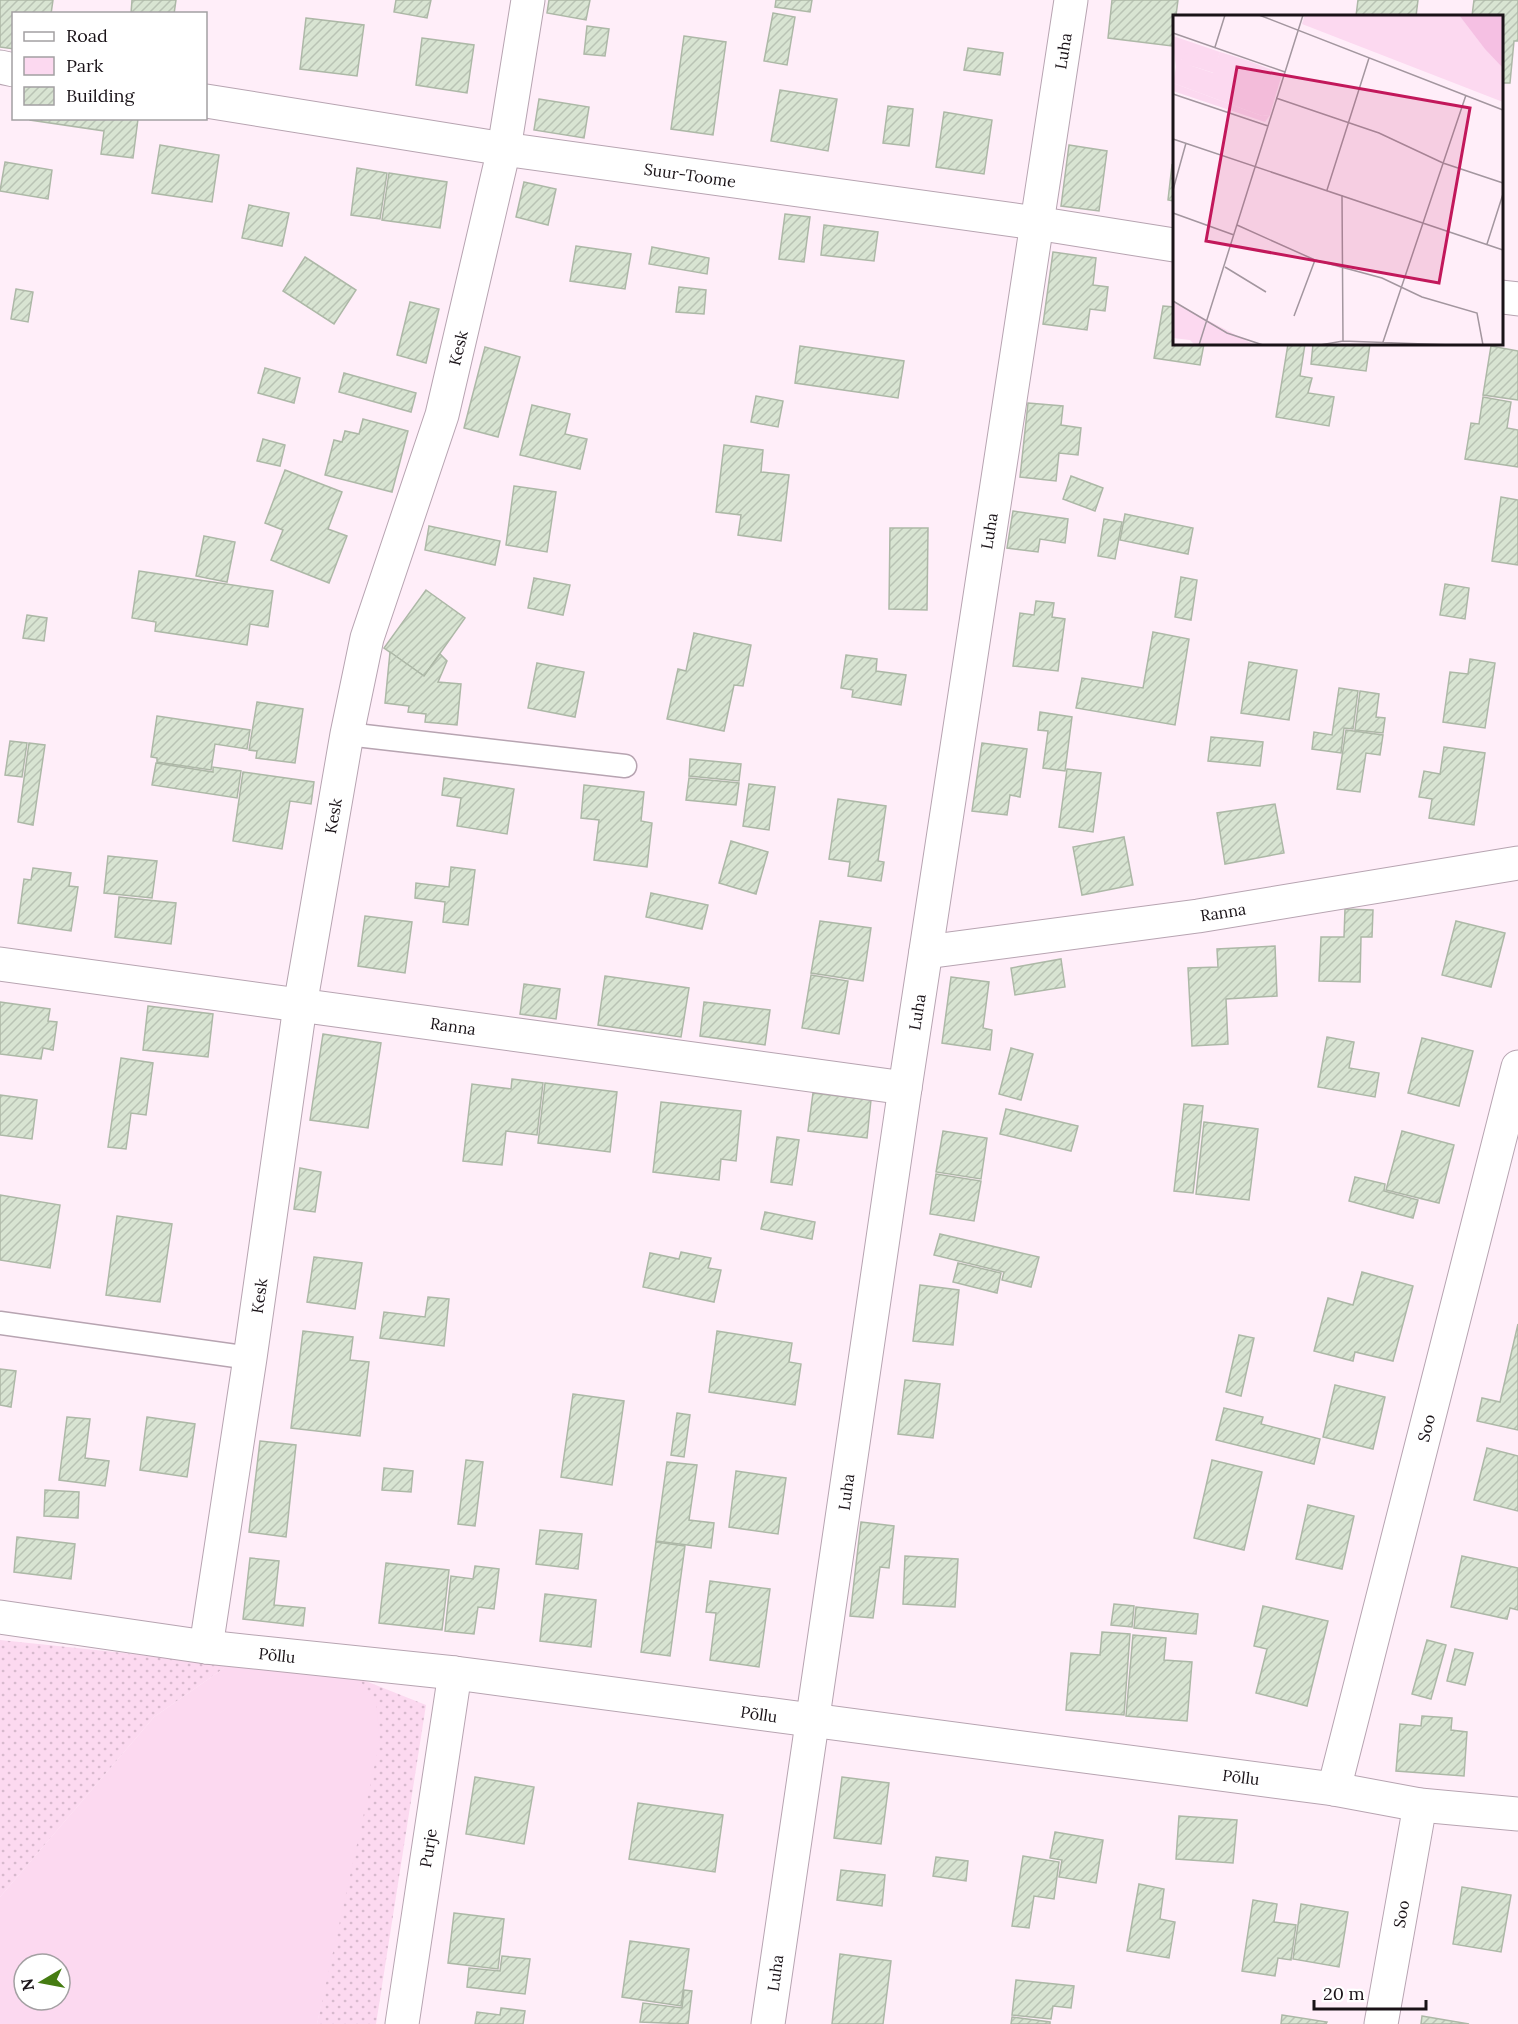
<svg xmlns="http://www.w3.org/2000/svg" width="1518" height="2024" viewBox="0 0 1518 2024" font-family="Lora,serif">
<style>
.grass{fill:url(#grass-dots)}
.park{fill:#fcd9f0;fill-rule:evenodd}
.building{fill:url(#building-hatch);stroke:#adb8a7;stroke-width:1.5}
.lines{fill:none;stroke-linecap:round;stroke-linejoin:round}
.service-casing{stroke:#b7a4b1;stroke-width:25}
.minor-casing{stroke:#b7a4b1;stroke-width:35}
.service{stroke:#fff;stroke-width:22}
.minor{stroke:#fff;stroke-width:33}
.labels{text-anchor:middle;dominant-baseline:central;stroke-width:4.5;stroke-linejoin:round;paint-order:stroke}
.street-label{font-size:16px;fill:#191217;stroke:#fff}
.inset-road{fill:none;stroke:#a3969f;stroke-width:1.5}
.view{fill:#c2185b;fill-opacity:0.15;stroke:#c2185b;stroke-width:3}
.inset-edge{fill:none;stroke:#191217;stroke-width:3}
</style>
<defs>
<pattern id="grass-dots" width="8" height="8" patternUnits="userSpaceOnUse" patternTransform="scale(1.5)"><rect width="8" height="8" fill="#fcd9f0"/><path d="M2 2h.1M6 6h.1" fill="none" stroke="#d7b9cd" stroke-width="1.8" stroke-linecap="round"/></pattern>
<pattern id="building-hatch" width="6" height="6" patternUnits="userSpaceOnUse" patternTransform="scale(1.5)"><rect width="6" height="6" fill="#d8e4d2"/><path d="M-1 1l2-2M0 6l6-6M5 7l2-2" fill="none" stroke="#b9c3b4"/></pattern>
</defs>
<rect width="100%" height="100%" fill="#ffeef9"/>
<g class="grass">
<polygon points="0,1640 230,1664 154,1717 0,1897"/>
<polygon points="358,1678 426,1705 376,2024 317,2024 331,1955"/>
</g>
<path class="park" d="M230 1664 358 1678 376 1702 380 1741 317 2024H0V1897L154 1717ZM24 1964H60V2000H24Z"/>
<g class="building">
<polygon points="0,0 53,0 51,14 14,14 14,49 0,47"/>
<polygon points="132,0 176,0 174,14 131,14"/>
<polygon points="396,0 431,0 427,18 394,12"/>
<polygon points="549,0 590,0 586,20 547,13"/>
<polygon points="776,0 812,0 810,12 775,7"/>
<polygon points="1112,0 1178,0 1172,46 1108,38"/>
<polygon points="1358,0 1418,0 1416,16 1356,16"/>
<polygon points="1474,0 1518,0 1518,41 1514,41 1510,83 1502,83 1502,16 1472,16"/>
<polygon points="773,13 795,17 787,65 764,61"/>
<polygon points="306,18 364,25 357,76 300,69"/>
<polygon points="587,26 609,29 605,56 584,54"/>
<polygon points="684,36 726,42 713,135 671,129"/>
<polygon points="422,38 474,45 467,93 416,85"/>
<polygon points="968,48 1003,53 1000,75 964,70"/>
<polygon points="780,90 837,99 828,151 771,141"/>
<polygon points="539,99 589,107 584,138 534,130"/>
<polygon points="888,106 913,109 909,146 883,143"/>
<polygon points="944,112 992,120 984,174 936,167"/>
<polygon points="30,118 138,119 133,158 101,154 104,131 30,120"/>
<polygon points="160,145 219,155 212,202 152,193"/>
<polygon points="1069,145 1107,151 1099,211 1061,206"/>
<polygon points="5,162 52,170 48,199 0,191"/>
<polygon points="1172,165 1174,166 1174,201 1168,200"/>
<polygon points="357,168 387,173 380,219 351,215"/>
<polygon points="389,173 447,182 440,228 382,220"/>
<polygon points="524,182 556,189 548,225 516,217"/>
<polygon points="249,205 289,213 282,246 242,238"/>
<polygon points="785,214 810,217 804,262 779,259"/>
<polygon points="824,225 878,232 874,261 821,255"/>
<polygon points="576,246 631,254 625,289 570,281"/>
<polygon points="652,247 709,258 707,274 649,264"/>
<polygon points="1053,252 1096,258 1093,285 1108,287 1105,311 1090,309 1087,330 1043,324"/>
<polygon points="305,257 356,290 334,324 283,291"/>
<polygon points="679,287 706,290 704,314 676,312"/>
<polygon points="16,289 33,292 28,322 11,319"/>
<polygon points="410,302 439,309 426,363 397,355"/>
<polygon points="1163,306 1174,307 1174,344 1204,344 1200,365 1154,358"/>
<polygon points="1288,344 1305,344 1300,376 1312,378 1308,393 1334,397 1329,426 1276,417"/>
<polygon points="1313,344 1370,344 1366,371 1311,364"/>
<polygon points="800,346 904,361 898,398 795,383"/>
<polygon points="1491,346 1518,351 1518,400 1483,395"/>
<polygon points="485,347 520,357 498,437 464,428"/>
<polygon points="265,368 300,378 294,403 258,393"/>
<polygon points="344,373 416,393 411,412 339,392"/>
<polygon points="756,396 783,401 778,427 751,422"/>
<polygon points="1483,397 1511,402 1507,428 1518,430 1518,467 1465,459 1471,423 1479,424"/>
<polygon points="1028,403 1063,406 1061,425 1081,428 1078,455 1059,453 1056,481 1020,477"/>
<polygon points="532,405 570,414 565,434 587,439 580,469 520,455"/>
<polygon points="363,419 408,431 392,492 325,475 334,440 342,442 345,431 359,434"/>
<polygon points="263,439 285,445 280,466 257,461"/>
<polygon points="724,445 763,450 761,472 789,475 781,541 738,535 741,515 716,512"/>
<polygon points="285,470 342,492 328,529 347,536 329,583 271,560 283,530 265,523"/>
<polygon points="1071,476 1103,488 1095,511 1063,499"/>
<polygon points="514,486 556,492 547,552 506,545"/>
<polygon points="1501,497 1518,500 1518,565 1492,561"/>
<polygon points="1013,511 1068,519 1065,543 1040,539 1038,552 1007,548"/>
<polygon points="1125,514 1193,528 1188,554 1120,540"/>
<polygon points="1104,519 1122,522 1115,559 1098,556"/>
<polygon points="429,526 500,541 495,565 425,550"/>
<polygon points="890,528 928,528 927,610 889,609"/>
<polygon points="204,536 235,542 227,582 196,576"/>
<polygon points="139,571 273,591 268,627 250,624 247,645 155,631 156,622 132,618"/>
<polygon points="1181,577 1197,580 1191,620 1175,617"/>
<polygon points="534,578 570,585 563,615 528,608"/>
<polygon points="1445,584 1469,588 1465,619 1440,615"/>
<polygon points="426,590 465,618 424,676 384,648"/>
<polygon points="1036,601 1054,603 1052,617 1065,619 1058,671 1013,666 1020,613 1034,615"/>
<polygon points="27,615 47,618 44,641 23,638"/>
<polygon points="1153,632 1189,639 1175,725 1076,708 1082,678 1143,688"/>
<polygon points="694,633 751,645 743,686 734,685 724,731 667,719 678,669 686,671"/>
<polygon points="390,652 424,676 440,654 447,661 438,682 461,684 457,725 425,722 426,714 408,712 409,706 385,703"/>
<polygon points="846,655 877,659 876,671 906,675 901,705 852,697 853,690 841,688"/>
<polygon points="1470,659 1495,663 1485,728 1443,722 1450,672 1468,674"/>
<polygon points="1249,662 1297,670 1289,720 1241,713"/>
<polygon points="537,663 584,672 575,717 528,708"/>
<polygon points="1339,688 1358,691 1353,729 1344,728 1341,753 1312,749 1314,732 1332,735"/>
<polygon points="1360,691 1379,694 1376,717 1385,718 1383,733 1355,730"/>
<polygon points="257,702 303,709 295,763 256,758 257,751 249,750"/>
<polygon points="1040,712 1072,717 1065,771 1043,768 1048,731 1038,730"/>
<polygon points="157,716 250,730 247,749 215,744 211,770 157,762 157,758 151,757"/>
<polygon points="1346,730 1383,735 1380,755 1366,753 1360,792 1337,789"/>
<polygon points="1211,737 1263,742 1260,766 1208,761"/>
<polygon points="10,741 27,743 22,777 5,775"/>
<polygon points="29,743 45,745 33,825 18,822"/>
<polygon points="982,743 1027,749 1020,797 1010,795 1007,815 972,811"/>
<polygon points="1444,747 1485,753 1474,825 1429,818 1432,799 1419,797 1424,771 1440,774"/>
<polygon points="690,759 741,764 739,781 689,776"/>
<polygon points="156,763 213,772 213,767 241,771 237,798 152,785"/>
<polygon points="1067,769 1101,773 1093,832 1059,827"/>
<polygon points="243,772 314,782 311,804 290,801 282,849 233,841"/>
<polygon points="444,778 514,789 507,834 457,826 461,798 442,795"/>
<polygon points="689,778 739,783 736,805 686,800"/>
<polygon points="749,784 775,787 769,830 743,826"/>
<polygon points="584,785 644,792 641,821 652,823 647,867 594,860 599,820 581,818"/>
<polygon points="838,799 886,806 878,861 884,862 881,881 848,876 850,862 829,859"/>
<polygon points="1275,804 1284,853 1225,864 1217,813"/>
<polygon points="1124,837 1133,885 1082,895 1073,847"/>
<polygon points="731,841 768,852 756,894 719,883"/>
<polygon points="108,856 157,861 152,898 104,893"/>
<polygon points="451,867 475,870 468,925 443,922 445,902 415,898 416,883 449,887"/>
<polygon points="33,868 71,873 69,886 78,887 71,931 18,923 24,879 31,880"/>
<polygon points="651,893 708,905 702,929 646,917"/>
<polygon points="119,897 176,903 171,944 115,937"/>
<polygon points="1345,909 1373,910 1372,937 1361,937 1360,982 1319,981 1321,937 1344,937"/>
<polygon points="365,916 412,922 405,973 358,966"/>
<polygon points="820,921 871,928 863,981 811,973"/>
<polygon points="1456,921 1505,933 1491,987 1442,975"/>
<polygon points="1275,946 1277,996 1226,999 1228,1044 1192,1046 1188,968 1218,967 1217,949"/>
<polygon points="1061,959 1065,987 1015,995 1011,968"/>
<polygon points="811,975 848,981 839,1034 802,1028"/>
<polygon points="605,976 689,988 681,1037 598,1025"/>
<polygon points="951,977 989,982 983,1028 992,1030 990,1050 942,1043"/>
<polygon points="524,984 560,989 556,1019 520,1014"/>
<polygon points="0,1002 50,1009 48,1021 57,1022 53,1050 43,1048 41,1059 0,1054"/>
<polygon points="704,1002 770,1010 765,1045 700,1036"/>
<polygon points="148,1006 213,1014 208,1057 143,1050"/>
<polygon points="323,1034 381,1043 368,1128 310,1120"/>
<polygon points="1327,1037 1354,1042 1349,1068 1379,1073 1375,1097 1318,1087"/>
<polygon points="1422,1038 1473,1051 1459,1106 1408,1093"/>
<polygon points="1011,1048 1033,1054 1021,1100 999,1094"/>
<polygon points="121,1058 153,1063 146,1115 131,1113 126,1149 108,1147"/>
<polygon points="512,1079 543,1083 537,1135 506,1131 502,1165 463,1161 472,1084 511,1089"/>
<polygon points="545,1083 617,1092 610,1152 538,1143"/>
<polygon points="813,1093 871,1100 867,1138 808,1131"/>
<polygon points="0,1095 37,1100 32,1139 0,1135"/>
<polygon points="661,1102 741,1111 736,1161 721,1159 719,1180 653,1172"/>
<polygon points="1184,1104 1203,1106 1193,1193 1174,1191"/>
<polygon points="1006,1109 1078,1126 1071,1151 1000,1134"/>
<polygon points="1204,1122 1258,1129 1249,1200 1196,1194"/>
<polygon points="943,1131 987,1138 981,1179 936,1172"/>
<polygon points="1402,1131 1454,1145 1439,1203 1386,1190"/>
<polygon points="777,1137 799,1140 792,1185 771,1182"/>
<polygon points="300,1168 321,1172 315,1212 294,1209"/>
<polygon points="936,1174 981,1181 974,1221 930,1214"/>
<polygon points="1355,1177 1385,1184 1384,1191 1418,1200 1413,1218 1349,1201"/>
<polygon points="0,1195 60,1205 50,1268 0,1260"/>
<polygon points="765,1212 815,1222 812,1239 761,1229"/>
<polygon points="117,1216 172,1224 160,1302 106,1295"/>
<polygon points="940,1234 1039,1257 1031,1287 1002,1280 1004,1272 934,1255"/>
<polygon points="681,1252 711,1258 708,1268 721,1270 714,1302 643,1287 650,1253 679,1259"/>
<polygon points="314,1257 362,1263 355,1309 307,1302"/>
<polygon points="958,1263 1001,1273 997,1293 953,1282"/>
<polygon points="1362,1272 1413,1286 1393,1361 1355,1352 1353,1361 1314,1351 1328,1298 1353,1305"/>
<polygon points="920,1285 959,1290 953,1345 913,1341"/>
<polygon points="428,1297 449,1299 444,1346 380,1338 384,1312 425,1317"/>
<polygon points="1518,1324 1518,1430 1477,1421 1482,1398 1500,1402"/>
<polygon points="303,1331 353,1337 350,1360 369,1362 360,1436 291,1428"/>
<polygon points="717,1331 792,1343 789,1362 801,1364 795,1405 709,1392"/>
<polygon points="1239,1335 1254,1338 1241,1396 1226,1392"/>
<polygon points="0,1369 16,1371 11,1407 0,1405"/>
<polygon points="905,1380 940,1384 933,1438 898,1434"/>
<polygon points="1335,1385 1385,1397 1373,1449 1323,1437"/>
<polygon points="573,1394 624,1401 612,1485 561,1477"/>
<polygon points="1224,1408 1263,1417 1261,1424 1320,1439 1314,1464 1216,1440"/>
<polygon points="677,1413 690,1415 684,1457 671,1455"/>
<polygon points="67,1417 90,1419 85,1458 109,1461 105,1486 59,1480"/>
<polygon points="147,1417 195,1424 187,1477 140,1470"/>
<polygon points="260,1441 296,1445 286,1537 249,1532"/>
<polygon points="1487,1448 1518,1456 1518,1511 1474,1500"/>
<polygon points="466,1460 483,1462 475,1526 458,1524"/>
<polygon points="1212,1460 1262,1472 1244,1550 1194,1538"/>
<polygon points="667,1462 697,1465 689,1520 714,1523 711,1548 656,1541"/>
<polygon points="384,1468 413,1471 411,1492 382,1490"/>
<polygon points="736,1471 786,1478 778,1534 729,1527"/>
<polygon points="45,1490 79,1492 78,1518 44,1516"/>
<polygon points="1308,1505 1354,1516 1342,1569 1296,1559"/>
<polygon points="861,1522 894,1526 889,1568 880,1567 873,1618 850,1616"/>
<polygon points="540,1530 582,1534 578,1569 536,1564"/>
<polygon points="17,1537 75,1544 71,1579 14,1572"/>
<polygon points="656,1542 685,1546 670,1656 641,1652"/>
<polygon points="905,1556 958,1559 955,1607 903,1604"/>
<polygon points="1462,1556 1518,1568 1518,1610 1510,1608 1507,1619 1451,1607"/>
<polygon points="250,1558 279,1561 274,1605 305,1608 303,1626 243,1619"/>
<polygon points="386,1563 449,1570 442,1630 379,1623"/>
<polygon points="475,1566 499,1569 494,1609 478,1607 474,1634 445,1631 451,1576 473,1579"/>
<polygon points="710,1581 770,1589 759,1667 710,1660 716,1613 706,1612"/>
<polygon points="545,1594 596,1600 591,1647 540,1641"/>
<polygon points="1114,1604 1134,1606 1132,1627 1111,1625"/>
<polygon points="1263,1606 1328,1621 1307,1706 1256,1693 1267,1649 1254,1646"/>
<polygon points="1136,1607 1198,1614 1196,1634 1134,1628"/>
<polygon points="1102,1632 1130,1634 1124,1715 1066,1710 1071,1653 1100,1655"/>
<polygon points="1133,1635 1166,1638 1164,1660 1192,1662 1187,1721 1126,1716"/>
<polygon points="1427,1640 1446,1645 1431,1699 1412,1694"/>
<polygon points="1455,1649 1473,1653 1465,1685 1447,1681"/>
<polygon points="1422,1716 1452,1718 1451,1730 1467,1732 1464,1776 1396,1771 1400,1724 1421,1726"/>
<polygon points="475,1777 534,1787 524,1844 466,1834"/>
<polygon points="842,1777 889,1783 881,1844 834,1838"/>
<polygon points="638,1803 723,1815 715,1872 629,1859"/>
<polygon points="1179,1816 1237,1820 1233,1863 1176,1859"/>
<polygon points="1055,1832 1103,1840 1096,1883 1059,1877 1062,1860 1050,1858"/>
<polygon points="1023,1856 1059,1862 1054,1899 1034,1896 1029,1928 1012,1926"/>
<polygon points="936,1857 968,1861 966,1881 933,1876"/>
<polygon points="841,1870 885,1875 882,1906 837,1900"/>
<polygon points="1139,1884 1164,1889 1160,1919 1175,1922 1169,1958 1127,1951"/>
<polygon points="1462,1887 1511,1895 1501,1952 1453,1944"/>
<polygon points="1253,1900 1277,1904 1274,1922 1296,1925 1291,1960 1278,1958 1275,1976 1242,1971"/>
<polygon points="1301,1904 1348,1912 1339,1967 1293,1959"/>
<polygon points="454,1913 504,1919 498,1969 448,1963"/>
<polygon points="630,1941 689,1949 681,2006 622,1997"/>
<polygon points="840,1954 891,1961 883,2024 832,2024"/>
<polygon points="502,1956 530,1959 525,1994 467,1987 469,1968 500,1971"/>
<polygon points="1016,1980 1074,1986 1071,2008 1053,2006 1051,2019 1012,2015"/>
<polygon points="684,1990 692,1991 688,2024 640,2022 643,2003 682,2008"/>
<polygon points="501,2008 525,2011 523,2024 475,2024 477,2012 500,2015"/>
<polygon points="1282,2015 1327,2022 1326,2024 1281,2024"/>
<polygon points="1422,2016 1469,2024 1421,2024"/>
<polygon points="1012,2017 1050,2022 1050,2024 1011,2024"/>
</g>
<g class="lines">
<defs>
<g id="service">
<polyline points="347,734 625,766"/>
<polyline points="0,1323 250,1358"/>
</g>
<g id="minor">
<polyline points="0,67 14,70"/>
<polyline points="206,101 504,149 1036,223 1174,245"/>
<polyline points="1502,297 1518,299"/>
<polyline points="926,952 1198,916 1518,863"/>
<polyline points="0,964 905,1088"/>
<polyline points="0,1617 206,1647 455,1673 1334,1789 1420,1805 1518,1814"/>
<polyline points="206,1647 250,1358 300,1006 347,734 367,638 442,415 504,149 528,0"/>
<polyline points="1334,1789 1518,1067"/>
<polyline points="402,2024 455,1673"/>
<polyline points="768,2024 905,1088 1071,0"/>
<polyline points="1381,2024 1420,1805"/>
</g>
</defs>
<use href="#service" class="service-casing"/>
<use href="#minor" class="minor-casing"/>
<use href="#service" class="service"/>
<use href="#minor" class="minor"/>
</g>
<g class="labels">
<g class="street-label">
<text transform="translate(1063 51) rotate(-81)">Luha</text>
<text transform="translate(690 175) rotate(8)">Suur-Toome</text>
<text transform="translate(458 348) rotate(-77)">Kesk</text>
<text transform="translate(989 531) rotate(-81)">Luha</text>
<text transform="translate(333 816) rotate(-80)">Kesk</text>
<text transform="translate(1223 912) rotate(-9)">Ranna</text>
<text transform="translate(917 1012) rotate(-81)">Luha</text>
<text transform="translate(453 1026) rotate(8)">Ranna</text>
<text transform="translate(259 1296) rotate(-82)">Kesk</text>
<text transform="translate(1426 1428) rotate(-76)">Soo</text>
<text transform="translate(846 1492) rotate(-82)">Luha</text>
<text transform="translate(277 1655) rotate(6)">Põllu</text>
<text transform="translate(759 1714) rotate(8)">Põllu</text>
<text transform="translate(1241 1777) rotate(7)">Põllu</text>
<text transform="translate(428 1848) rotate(-81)">Purje</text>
<text transform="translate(1401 1914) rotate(-80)">Soo</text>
<text transform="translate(775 1973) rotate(-82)">Luha</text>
</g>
</g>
<g transform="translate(1173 15)">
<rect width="330" height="330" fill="#ffeef9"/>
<path d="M0 21 47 37 41 58 16 50 2 40ZM76 46 109 59 101 86 75 49ZM0 68 89 101 97 100 92 107 0 76Z" fill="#fcd9f0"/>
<path d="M132 0H286L330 53V87L129 9Z" fill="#fcd9f0"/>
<path d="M0 30 9 45 12 38 26 43 24 52 16 50 40 58 47 37 76 46 101 86 97 100 89 101 0 68 3 52ZM0 287 82 330H22L17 325 0 323Z" fill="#fcd9f0"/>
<path d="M286 0H330V53L312 34Z" fill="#f5c0e3"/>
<path class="inset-road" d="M86 0 330 95M0 18 112 57M42 32 52 0M0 79 95 111M103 83 206 118 270 148 330 168M0 124 330 235M0 175 13 128M154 175 196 43M169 180 170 326M0 198 61 220M64 210 142 245 209 263 249 282 304 298 310 330M314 229 330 179M52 252 93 277M0 286 54 318 90 330M121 301 142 245M210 327 293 80M26 330 130 0M147 330 170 326 279 330"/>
<path class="view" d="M64 52 297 93 266 268 33 226Z"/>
<rect width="330" height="330" class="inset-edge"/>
</g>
<rect x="12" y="12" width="195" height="108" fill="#ffffff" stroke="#a3a0a2" stroke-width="1.5"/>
<rect x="24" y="32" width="30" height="9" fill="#ffffff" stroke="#a3a0a2" stroke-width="1.5"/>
<text x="66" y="42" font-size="18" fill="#191217">Road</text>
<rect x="24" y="57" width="30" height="18" fill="#fcd9f0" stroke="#a3a0a2" stroke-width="1.5"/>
<text x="66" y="72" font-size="18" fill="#191217">Park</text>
<rect x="24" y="87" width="30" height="18" fill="url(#building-hatch)" stroke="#a3a0a2" stroke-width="1.5"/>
<text x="66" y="102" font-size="18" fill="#191217">Building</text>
<g transform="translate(42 1982) rotate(260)"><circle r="28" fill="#ffffff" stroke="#a3a0a2" stroke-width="1.5"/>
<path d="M0-4.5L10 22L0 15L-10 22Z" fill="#457c12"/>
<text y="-9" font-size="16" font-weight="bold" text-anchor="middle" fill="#191217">N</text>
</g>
<path d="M1314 2000v9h112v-9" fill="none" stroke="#191217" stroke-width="3"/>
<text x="1323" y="2000" font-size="18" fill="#191217" stroke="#ffffff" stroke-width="4.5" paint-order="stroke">20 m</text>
</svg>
